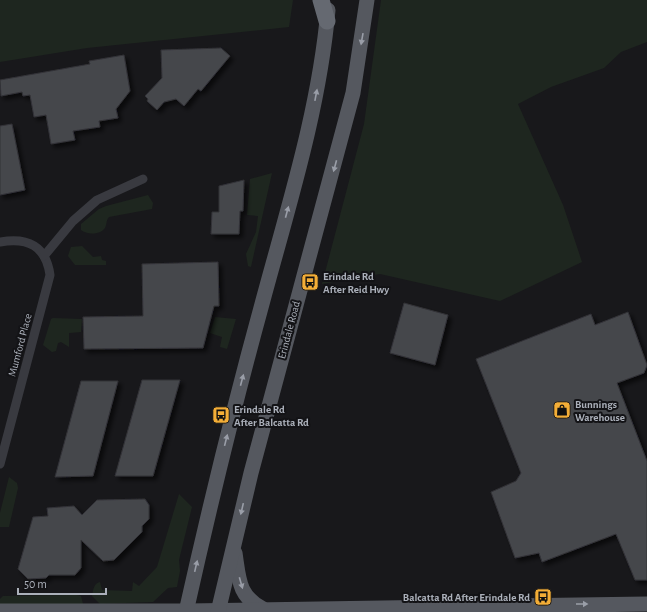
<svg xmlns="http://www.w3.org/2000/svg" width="647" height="612" viewBox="0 0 647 612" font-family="'Alegreya Sans',sans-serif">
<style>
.green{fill:#1e261f}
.building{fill:#45464b;stroke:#323237;filter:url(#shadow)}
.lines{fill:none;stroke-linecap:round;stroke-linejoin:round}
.street{stroke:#393a40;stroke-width:9}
.primary{stroke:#55585f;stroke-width:15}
.highway{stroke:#656971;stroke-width:17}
.oneway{fill:#9a9ea8}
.labels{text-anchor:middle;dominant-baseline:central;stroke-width:4;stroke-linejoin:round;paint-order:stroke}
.poi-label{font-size:11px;font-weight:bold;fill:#abb0ba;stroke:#131316;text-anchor:start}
.street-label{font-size:11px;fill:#abb0ba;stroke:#131316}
</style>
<defs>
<filter id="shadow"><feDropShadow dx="3.5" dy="3.5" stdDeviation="2" flood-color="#0009"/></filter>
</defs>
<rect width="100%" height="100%" fill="#18181b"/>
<g class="green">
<polygon points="0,0 293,0 289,27 87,48 0,62"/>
<polygon points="381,0 647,0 647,42 621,52 604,68 551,87 518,104 563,205 582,262 500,301 380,274 322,284 364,124"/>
<polygon points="272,173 251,267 248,266 246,254 256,232 258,216 247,215 250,179"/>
<path d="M148 195 153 203 152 209 109 217C106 220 107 224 105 228 100 235 87 235 81 230V224L99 209 106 206Z"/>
<polygon points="82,246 93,257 101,256 102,260 106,261 106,265 75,265 68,256 71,247"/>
<polygon points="215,317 236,319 227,349 220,347 222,337 210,333"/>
<polygon points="53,318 82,319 81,332 69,333 69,347 61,342 58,343 56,351 52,352 43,345 51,319"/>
<polygon points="9,477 17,483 18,488 9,527 0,527 0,513"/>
<path d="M179 494 192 507 179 560 180 571 177 587 168 588 153 602 100 604 92 596C93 590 94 583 100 582L102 590 132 591 133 582 139 586 157 567Z"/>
<polygon points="76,595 81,596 83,604 0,604 0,599 3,596"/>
</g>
<g class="building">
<polygon points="221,48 230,56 201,91 198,89 184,106 176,99 164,102 157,110 147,101 148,99 145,96 162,78 161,50"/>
<polygon points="124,55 130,91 116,109 118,118 99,121 100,127 73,131 75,140 51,144 46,115 34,117 30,95 23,96 22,92 1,96 0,80 90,64 89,61"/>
<polygon points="12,124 25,190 0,195 0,126"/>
<polygon points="244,180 243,211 240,211 239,234 211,234 212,212 219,212 219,186"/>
<polygon points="218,262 219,306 214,306 203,348 84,349 83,317 143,316 142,264"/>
<polygon points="404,303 448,315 435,365 390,353"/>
<polygon points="628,312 647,365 644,373 617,383 647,461 647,580 635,580 616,534 542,562 539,553 515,558 491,492 516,481 521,473 476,359 591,314 595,325"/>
<polygon points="142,380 180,380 153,476 115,476"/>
<polygon points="81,381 118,381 93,476 55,477"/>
<polygon points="145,499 149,505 149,519 142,526 142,532 114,560 103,561 81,540 81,568 75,575 49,575 46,578 28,579 18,569 33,517 48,516 47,508 74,506 82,515 97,500"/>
</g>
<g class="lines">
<g class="street">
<path d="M0 242C28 237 46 246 50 275L0 464"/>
<polyline points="44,256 73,221 97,200 143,179"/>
</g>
<g class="primary">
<path d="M235 553C239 579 238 596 263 609"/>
<polyline points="0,611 187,611 647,604"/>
<path d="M186 612C209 509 234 406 262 304 288 207 319 111 328 10"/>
<polyline points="218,612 251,473 353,93 367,0"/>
</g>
<polyline class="highway" points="321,0 327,21"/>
</g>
<defs><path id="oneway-solid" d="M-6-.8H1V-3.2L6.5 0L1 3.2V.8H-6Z"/></defs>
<g class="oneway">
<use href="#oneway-solid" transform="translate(362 39) rotate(100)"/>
<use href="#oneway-solid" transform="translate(316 95) rotate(-79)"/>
<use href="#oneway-solid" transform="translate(335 166) rotate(105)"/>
<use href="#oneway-solid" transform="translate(287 212) rotate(-75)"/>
<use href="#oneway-solid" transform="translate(242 380) rotate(-75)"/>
<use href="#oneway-solid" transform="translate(226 440) rotate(-76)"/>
<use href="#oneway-solid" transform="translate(242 509) rotate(103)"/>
<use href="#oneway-solid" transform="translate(196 566) rotate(-77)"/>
<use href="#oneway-solid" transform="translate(241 583) rotate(74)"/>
<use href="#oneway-solid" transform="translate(582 604)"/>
</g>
<defs>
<symbol id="bus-square" viewBox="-11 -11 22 22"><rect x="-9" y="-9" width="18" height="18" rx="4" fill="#f4ae37" stroke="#131316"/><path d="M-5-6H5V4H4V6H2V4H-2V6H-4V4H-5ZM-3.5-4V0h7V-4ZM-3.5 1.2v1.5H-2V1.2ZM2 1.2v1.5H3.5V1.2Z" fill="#111"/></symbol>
<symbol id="shop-square" viewBox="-11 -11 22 22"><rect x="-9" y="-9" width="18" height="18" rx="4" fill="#f4ae37" stroke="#131316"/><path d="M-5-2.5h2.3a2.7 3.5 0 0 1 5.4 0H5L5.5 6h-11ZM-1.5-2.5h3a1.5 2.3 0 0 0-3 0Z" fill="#111"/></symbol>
</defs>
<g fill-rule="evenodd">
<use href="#bus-square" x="300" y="272" width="20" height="20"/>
<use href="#shop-square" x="552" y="400" width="20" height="20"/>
<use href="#bus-square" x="211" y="405" width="20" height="20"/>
<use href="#bus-square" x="533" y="587" width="20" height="20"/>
</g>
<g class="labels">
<g class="poi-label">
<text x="323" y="276">Erindale Rd<tspan x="323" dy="13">After Reid Hwy</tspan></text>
<text x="575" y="404">Bunnings<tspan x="575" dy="13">Warehouse</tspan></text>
<text x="234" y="409">Erindale Rd<tspan x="234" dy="13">After Balcatta Rd</tspan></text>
<text x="530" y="597" text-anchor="end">Balcatta Rd After Erindale Rd</text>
</g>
<g class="street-label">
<text transform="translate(289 330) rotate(-75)">Erindale Road</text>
<text transform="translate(20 345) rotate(-75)">Mumford Place</text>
</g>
</g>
<path d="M18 588v6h88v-6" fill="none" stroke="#abb0ba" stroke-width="2"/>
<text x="24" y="588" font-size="12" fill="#abb0ba" stroke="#131316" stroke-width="3" paint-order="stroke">50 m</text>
</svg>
